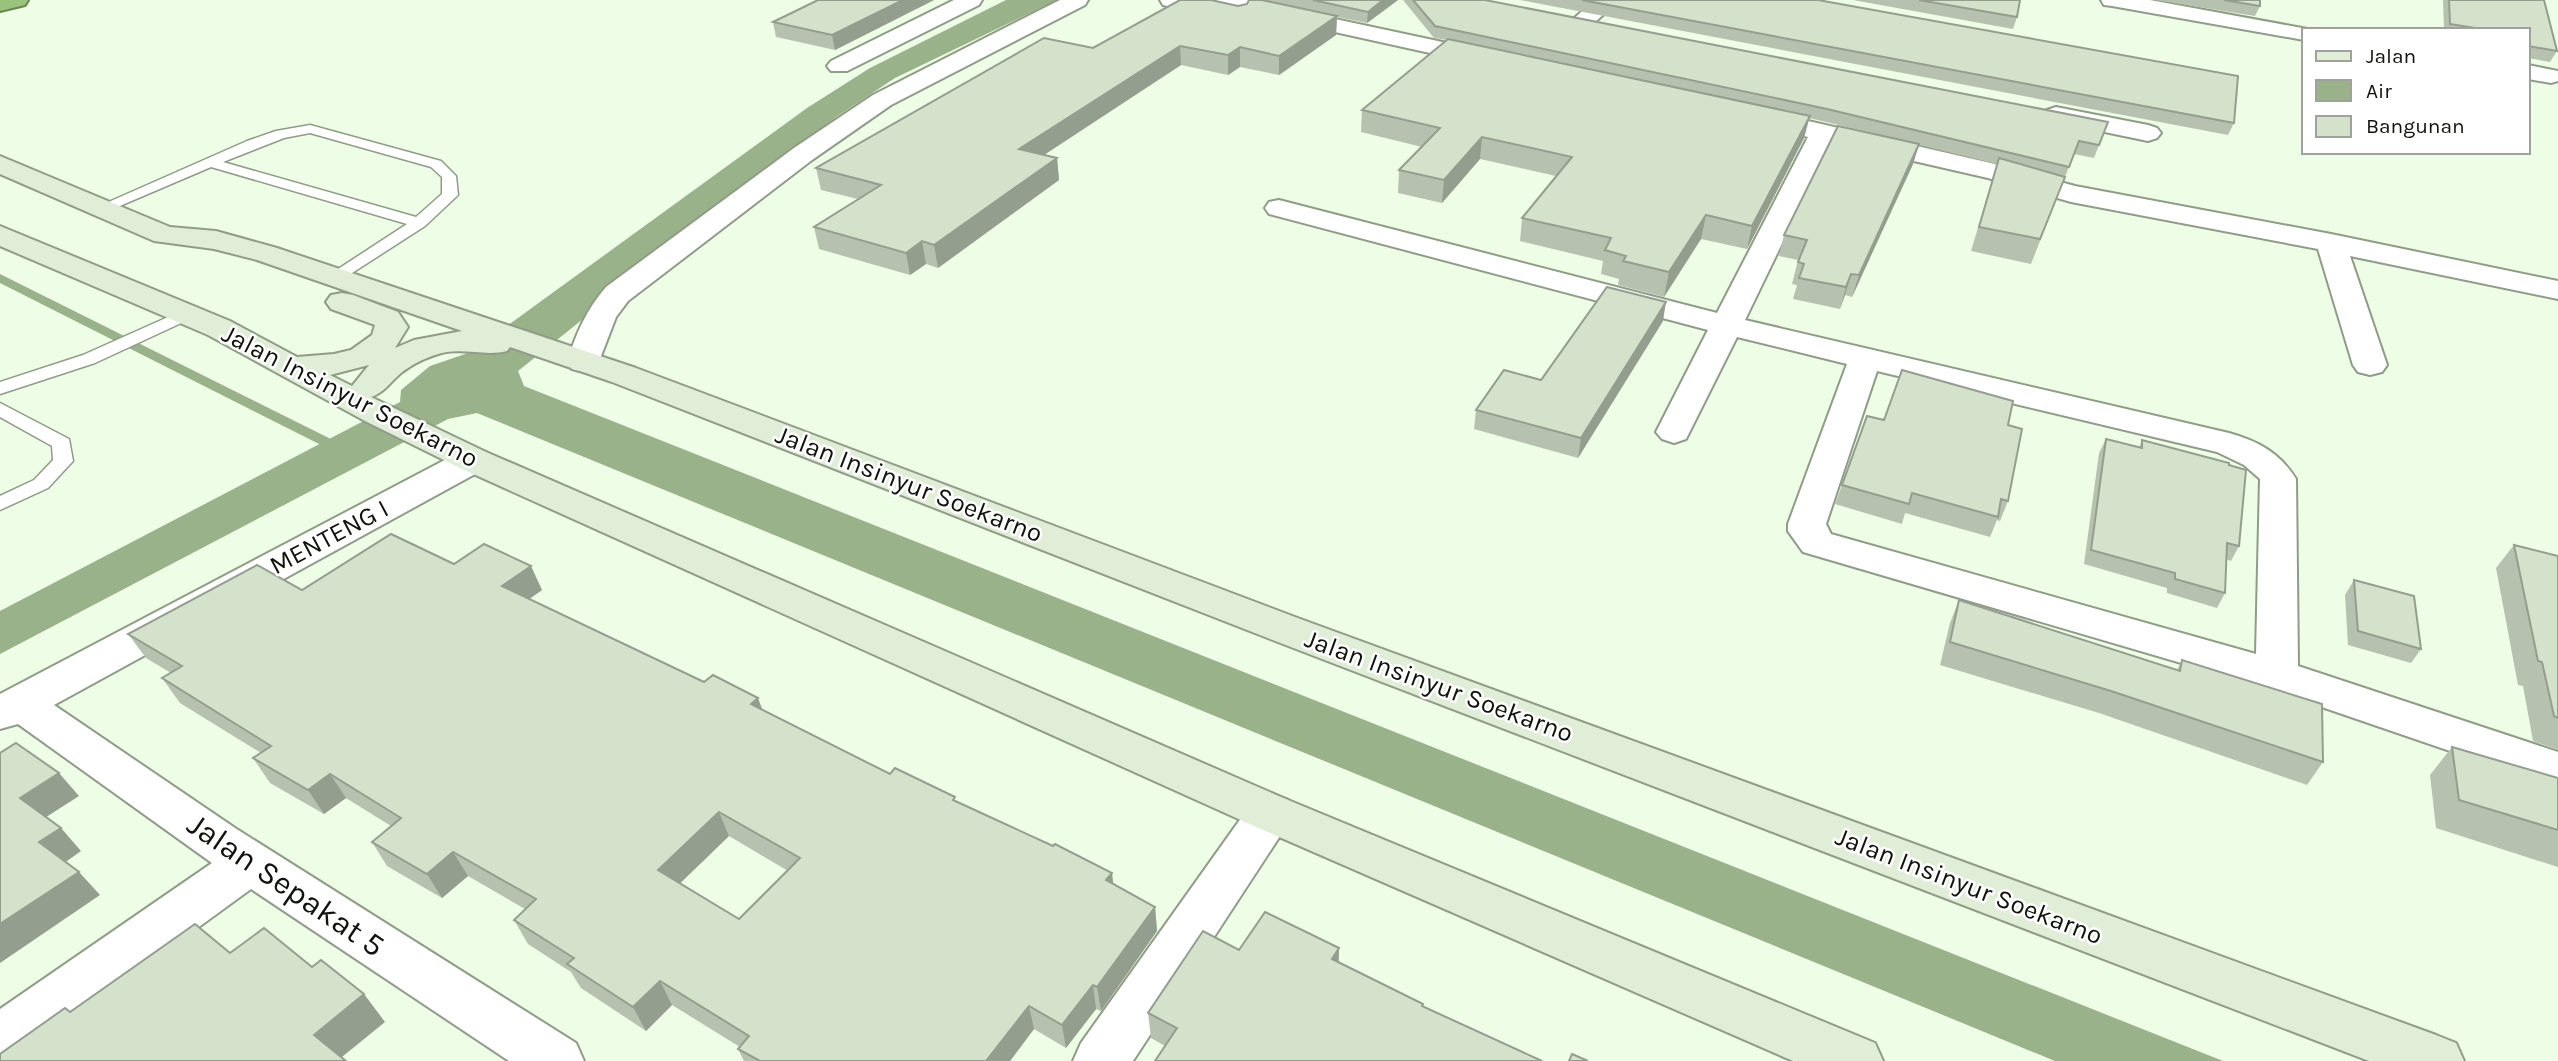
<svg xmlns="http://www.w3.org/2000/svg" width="2558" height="1061" viewBox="0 0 2558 1061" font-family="Karla,sans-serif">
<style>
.water{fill:#9ab28a}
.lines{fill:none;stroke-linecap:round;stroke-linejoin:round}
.stream{fill:#9ab28a;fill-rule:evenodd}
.lane-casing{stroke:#8f9c87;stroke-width:3}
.street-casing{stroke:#8f9c87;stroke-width:4}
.secondary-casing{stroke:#8f9c87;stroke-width:4}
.highway-casing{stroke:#698553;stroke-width:4}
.lane{fill:#fff;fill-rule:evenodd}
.street{fill:#fff;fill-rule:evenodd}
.secondary{fill:#e0edd7;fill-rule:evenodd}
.highway{fill:#99c37a;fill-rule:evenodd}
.wall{fill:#b6c2af;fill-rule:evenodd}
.shaded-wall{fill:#949e8e}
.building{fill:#d4e2cb;stroke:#949e8e;stroke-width:2;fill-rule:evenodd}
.labels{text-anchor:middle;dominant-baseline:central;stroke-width:5;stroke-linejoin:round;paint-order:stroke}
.street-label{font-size:26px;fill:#0f130b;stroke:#fff}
.near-street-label{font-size:32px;fill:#0f130b;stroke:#fff}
</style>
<rect width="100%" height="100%" fill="#eefde5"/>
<polygon class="water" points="1006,0 1057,0 895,78 836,117 518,371 524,386 2223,1061 2055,1061 477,413 448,419 0,654 0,611 400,402 401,390 430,366 471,352 807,108 870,68"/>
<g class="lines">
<polygon class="stream" points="0,274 347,447 349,450 342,454 337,453 0,283"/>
<defs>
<g id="lane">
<path d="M310 125 441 161 456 176 458 195 425 226 338 282 332 281 330 277 332 273 407 224 211 167 108 211H98L95 208 247 141 276 131ZM310 133 431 167 442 177V194L416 217 223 162 284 138Z"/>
<polygon points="186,309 195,314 192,318 95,363 0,394 0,382 83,355"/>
<polygon points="0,403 69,439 73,461 48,488 0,510 0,496 34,480 53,460 52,446 0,417"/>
</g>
<g id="street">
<polygon points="954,0 982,0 979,5 847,71 831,71 827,66 831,61"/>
<path d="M1060 0H1088L1085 5 891 105 812 160 628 301 616 317 596 369 584 372 572 369 567 362C576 334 586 310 606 287L794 148 873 95Z"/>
<polygon points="1160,0 1247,0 1489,52 1497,54 1501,59 1497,64 1489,66 1239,11 1237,18 1229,20 1163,5"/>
<polygon points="1595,0 1619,0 1555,59 1539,59 1535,54 1539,49"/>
<polygon points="2101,0 2150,0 2313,30 2304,30 2304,40 2112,6 2104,5"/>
<polygon points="2528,65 2558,71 2558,81 2551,83 2528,79"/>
<polygon points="2056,107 2148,125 2157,128 2161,133 2157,138 2148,141 2047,120 2043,115 2047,110"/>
<path d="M1756 109 1995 164 2075 186 2331 234 2558 281V299L2350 256 2387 365 2382 372 2370 375 2358 372 2353 365 2318 249 2071 202 1988 178 1831 142 1745 320 2229 433C2258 441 2280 453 2296 479L2298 666 2558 752V788L2263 687 1803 552 1788 531V524L1847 364 1737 337 1686 439 1674 443 1662 439 1656 432 1708 330 1269 214 1265 208 1269 202 1279 200 1717 313 1808 137 1747 122 1743 117 1747 112ZM1877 371 2217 452 2244 465 2260 479 2256 654 1831 534 1826 524Z"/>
<polygon points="473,449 486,452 491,460 486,468 54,705 235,828 576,1043 584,1061 509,1061 251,889 19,1058 0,1061 0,1009 212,863 18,724 0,729 0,694 460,452"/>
<polygon points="1271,794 1288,800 1295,813 1133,1061 1073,1061 1081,1043 1254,800"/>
</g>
<path id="secondary" d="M0 156 170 227 216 231 277 248 636 368 1295 617 2436 1035 2456 1043 2464 1061H2369L1265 637 612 382 510 347 507 351C484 357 460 346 435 355 423 359 411 365 401 373 390 382 384 393 371 397L486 452 1288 800 1875 1043 1883 1061H1793L1254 826 460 468 365 421 208 335 0 246V226L230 321 297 357 334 354 351 350 372 335 375 325 331 309 326 302 331 295 342 293 353 295 398 312 408 327 395 348 414 340 462 331 257 260 214 249 154 241 0 174ZM369 365 352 386 330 375Z"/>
<polygon id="highway" points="0,0 28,0 25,5 0,11"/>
</defs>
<use href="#lane" class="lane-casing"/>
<use href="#street" class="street-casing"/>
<use href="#secondary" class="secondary-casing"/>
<use href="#highway" class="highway-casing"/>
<use href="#lane" class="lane"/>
<use href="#street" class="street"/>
<use href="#secondary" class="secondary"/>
<use href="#highway" class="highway"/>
</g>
<g class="wall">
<polygon points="934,0 835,50 776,37 773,22"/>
<polygon points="1249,0 1398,0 1367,23 1337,17 1336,35 1279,75 1240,67 1228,75 1181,65 1044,155 1057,158 1059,180 938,268 926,264 910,275 819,249 814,227 858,199 821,190 816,168 1093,48 1247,4"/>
<polygon points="1403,0 1485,0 2108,122 2094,158 2074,154 2031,264 1971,251 1997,164 1919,145 1913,164 1852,297 1845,295 1840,309 1793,299 1797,285 1792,284 1798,260 1779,256 1784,235 1873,133 1809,118 1804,138 1747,249 1701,239 1664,297 1618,285 1619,279 1601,274 1603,261 1520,241 1522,218 1556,176 1480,159 1442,203 1398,193 1399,170 1422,147 1361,132 1362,110 1447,40 1434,38"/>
<polygon points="1520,0 1818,0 2234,123 2228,135"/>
<polygon points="1853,0 2020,0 2017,17 2013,29"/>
<polygon points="2155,0 2260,0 2260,6 2255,16"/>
<polygon points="2443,0 2544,0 2557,51 2550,62 2528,58 2528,30 2444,30"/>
<polygon points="1663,321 1578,458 1474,429 1476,410 1541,380"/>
<polygon points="1884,420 2008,425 2008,501 2000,521 1997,520 1990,537 1905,513 1902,524 1835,504 1842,485"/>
<polygon points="2106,439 2139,448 2142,440 2239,546 2231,561 2226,559 2225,593 2217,608 2167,593 2167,588 2084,564 2099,453"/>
<polygon points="2514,545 2558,556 2558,750 2533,741 2523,686 2518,685 2496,568"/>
<path d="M454 564 542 590 529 599 762 709 890 774 956 802 1155 907 1157 931 1101 1011 1096 1009 1066 1048 1034 1029 1010 1061H744L738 1049 740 1047 672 1005 646 1031 581 988 571 972 528 944 514 920 525 909 468 876 442 898 387 866 372 842 391 826 346 798 324 814 270 783 253 758 261 753 180 703 162 678 171 673 146 658 128 634 302 590ZM729 836 788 871 739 919 680 883Z"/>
<polygon points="2354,580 2421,649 2411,663 2348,645 2345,595"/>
<polygon points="1959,600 2177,670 2182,660 2323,762 2307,785 2099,713 1940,665 1950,623"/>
<polygon points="2452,747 2558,778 2558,867 2436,828 2430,775"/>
<polygon points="1339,948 1339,963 1423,1004 1422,1006 1165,1046 1151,1038 1148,1013 1239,950"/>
</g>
<g class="shaded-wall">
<polygon points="903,0 934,0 835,50 832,35"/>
<polygon points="1383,0 1398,0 1367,23 1368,12"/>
<polygon points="1337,16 1336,35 1279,75 1279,56"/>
<polygon points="1180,46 1181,65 1021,170 1019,149"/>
<polygon points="1240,47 1240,67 1228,75 1228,55"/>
<polygon points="1810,116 1804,138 1747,249 1752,226"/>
<polygon points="1482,137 1480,159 1442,203 1444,180"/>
<polygon points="1919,144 1913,164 1852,297 1859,275"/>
<polygon points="1057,158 1059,180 938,268 934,245"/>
<polygon points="1706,215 1701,239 1664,297 1669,272"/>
<polygon points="922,241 926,264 910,275 906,253"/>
<polygon points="1851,274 1845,295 1840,309 1846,287"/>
<polygon points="1666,302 1663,321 1578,458 1581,438"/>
<polygon points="531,566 542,590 514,610 502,586"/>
<polygon points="758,698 767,722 751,704"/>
<polygon points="59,773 79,796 40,821 20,798"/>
<polygon points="330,774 346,798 324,814 308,790"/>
<polygon points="719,812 729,836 669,894 658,870"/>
<polygon points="61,828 81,851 60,866 39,842"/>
<polygon points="453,852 468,876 442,898 427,874"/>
<polygon points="79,872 100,895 0,963 0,924"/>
<polygon points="1112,873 1115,897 1106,880"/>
<polygon points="1155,907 1157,931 1101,1011 1097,987"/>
<polygon points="1339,948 1338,974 1332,959"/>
<polygon points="660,981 672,1005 646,1031 633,1007"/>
<polygon points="1093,985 1096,1009 1066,1048 1062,1025"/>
<polygon points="364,994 385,1022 337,1061 314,1035"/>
<polygon points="1029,1006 1034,1029 1010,1061 986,1061"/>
</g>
<g class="building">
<polygon points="818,0 903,0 832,35 773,22"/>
<polygon points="1180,0 1211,0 1238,6 1247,4 1249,0 1262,0 1337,16 1279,56 1240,47 1228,55 1180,46 1019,149 1057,158 934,245 922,241 906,253 814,227 881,185 816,168 1044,38 1093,48"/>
<polygon points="1313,0 1383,0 1368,12"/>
<polygon points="1413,0 1485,0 2108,122 2099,145 2079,141 2069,167 1827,109 1435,26"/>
<polygon points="1582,0 1818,0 2238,76 2234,123"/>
<polygon points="1919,0 2020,0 2017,17"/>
<polygon points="2224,0 2260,0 2260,6"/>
<polygon points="2449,0 2544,0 2557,51 2528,46 2528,30 2488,30 2450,24"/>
<polygon points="1448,39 1810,116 1752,226 1706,215 1669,272 1623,261 1626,256 1605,250 1611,238 1522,218 1572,157 1482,137 1444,180 1399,170 1440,128 1362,110"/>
<polygon points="1838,126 1919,144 1859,275 1851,274 1846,287 1799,278 1804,264 1798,262 1807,240 1784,235"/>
<polygon points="1999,158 2065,177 2040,239 1979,227"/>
<polygon points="1607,287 1666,302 1581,438 1476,410 1504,370 1541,380"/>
<polygon points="1902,370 2013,401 2008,425 2022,429 2008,501 2001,499 1998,517 1912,493 1909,504 1842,485 1867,416 1884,420"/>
<polygon points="2106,439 2142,448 2142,440 2229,463 2229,465 2246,470 2239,546 2227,543 2225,593 2175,579 2175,573 2091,550"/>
<path d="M391 534 454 564 484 544 531 566 502 586 704 682 713 675 758 698 751 704 890 774 895 768 955 797 953 800 1053 846 1055 844 1112 873 1106 880 1155 907 1097 987 1093 985 1062 1025 1029 1006 986 1061H760L738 1049 749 1036 660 981 633 1007 567 964 574 958 514 920 536 899 453 852 427 874 372 842 401 818 330 774 308 790 253 758 271 746 162 678 182 666 128 634 257 565 302 590ZM719 812 800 858 739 919 658 870Z"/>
<polygon points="2514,545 2558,556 2558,718 2554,716 2542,662 2538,661"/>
<polygon points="2354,580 2414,596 2421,649 2358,631"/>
<polygon points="1959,600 2180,671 2182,660 2322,704 2323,762 2111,691 1950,642"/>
<polygon points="16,743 59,773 20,798 61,828 39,842 79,872 0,924 0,753"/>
<polygon points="2452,747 2558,778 2558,830 2459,800"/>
<polygon points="1265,912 1339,948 1332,959 1423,1004 1422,1006 1542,1061 1155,1061 1177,1028 1148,1013 1203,931 1239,950"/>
<polygon points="195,924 230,953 264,928 312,967 321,960 364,994 314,1035 346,1061 0,1061 0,1054 65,1008 70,1012"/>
<polygon points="1572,1054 1588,1061 1569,1061"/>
</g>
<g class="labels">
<g class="street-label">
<text transform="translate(350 396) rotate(27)">Jalan Insinyur Soekarno</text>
<text transform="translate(909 484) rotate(21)">Jalan Insinyur Soekarno</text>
<text transform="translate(329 537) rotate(-28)">MENTENG I</text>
<text transform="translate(1439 686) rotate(20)">Jalan Insinyur Soekarno</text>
<text transform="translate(1969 886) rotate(21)">Jalan Insinyur Soekarno</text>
</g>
<g class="near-street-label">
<text transform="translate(286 885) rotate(34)">Jalan Sepakat 5</text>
</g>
</g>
<rect x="2302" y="28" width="228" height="126" fill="#ffffff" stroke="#9fa19d" stroke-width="2"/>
<rect x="2316" y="51" width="35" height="10" fill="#e0edd7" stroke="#9fa19d" stroke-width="2"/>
<text x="2366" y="63" font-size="21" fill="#0f130b">Jalan</text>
<rect x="2316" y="80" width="35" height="21" fill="#9ab28a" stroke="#9fa19d" stroke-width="2"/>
<text x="2366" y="98" font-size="21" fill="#0f130b">Air</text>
<rect x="2316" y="116" width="35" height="21" fill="#d4e2cb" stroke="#9fa19d" stroke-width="2"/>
<text x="2366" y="133" font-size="21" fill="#0f130b">Bangunan</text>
</svg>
